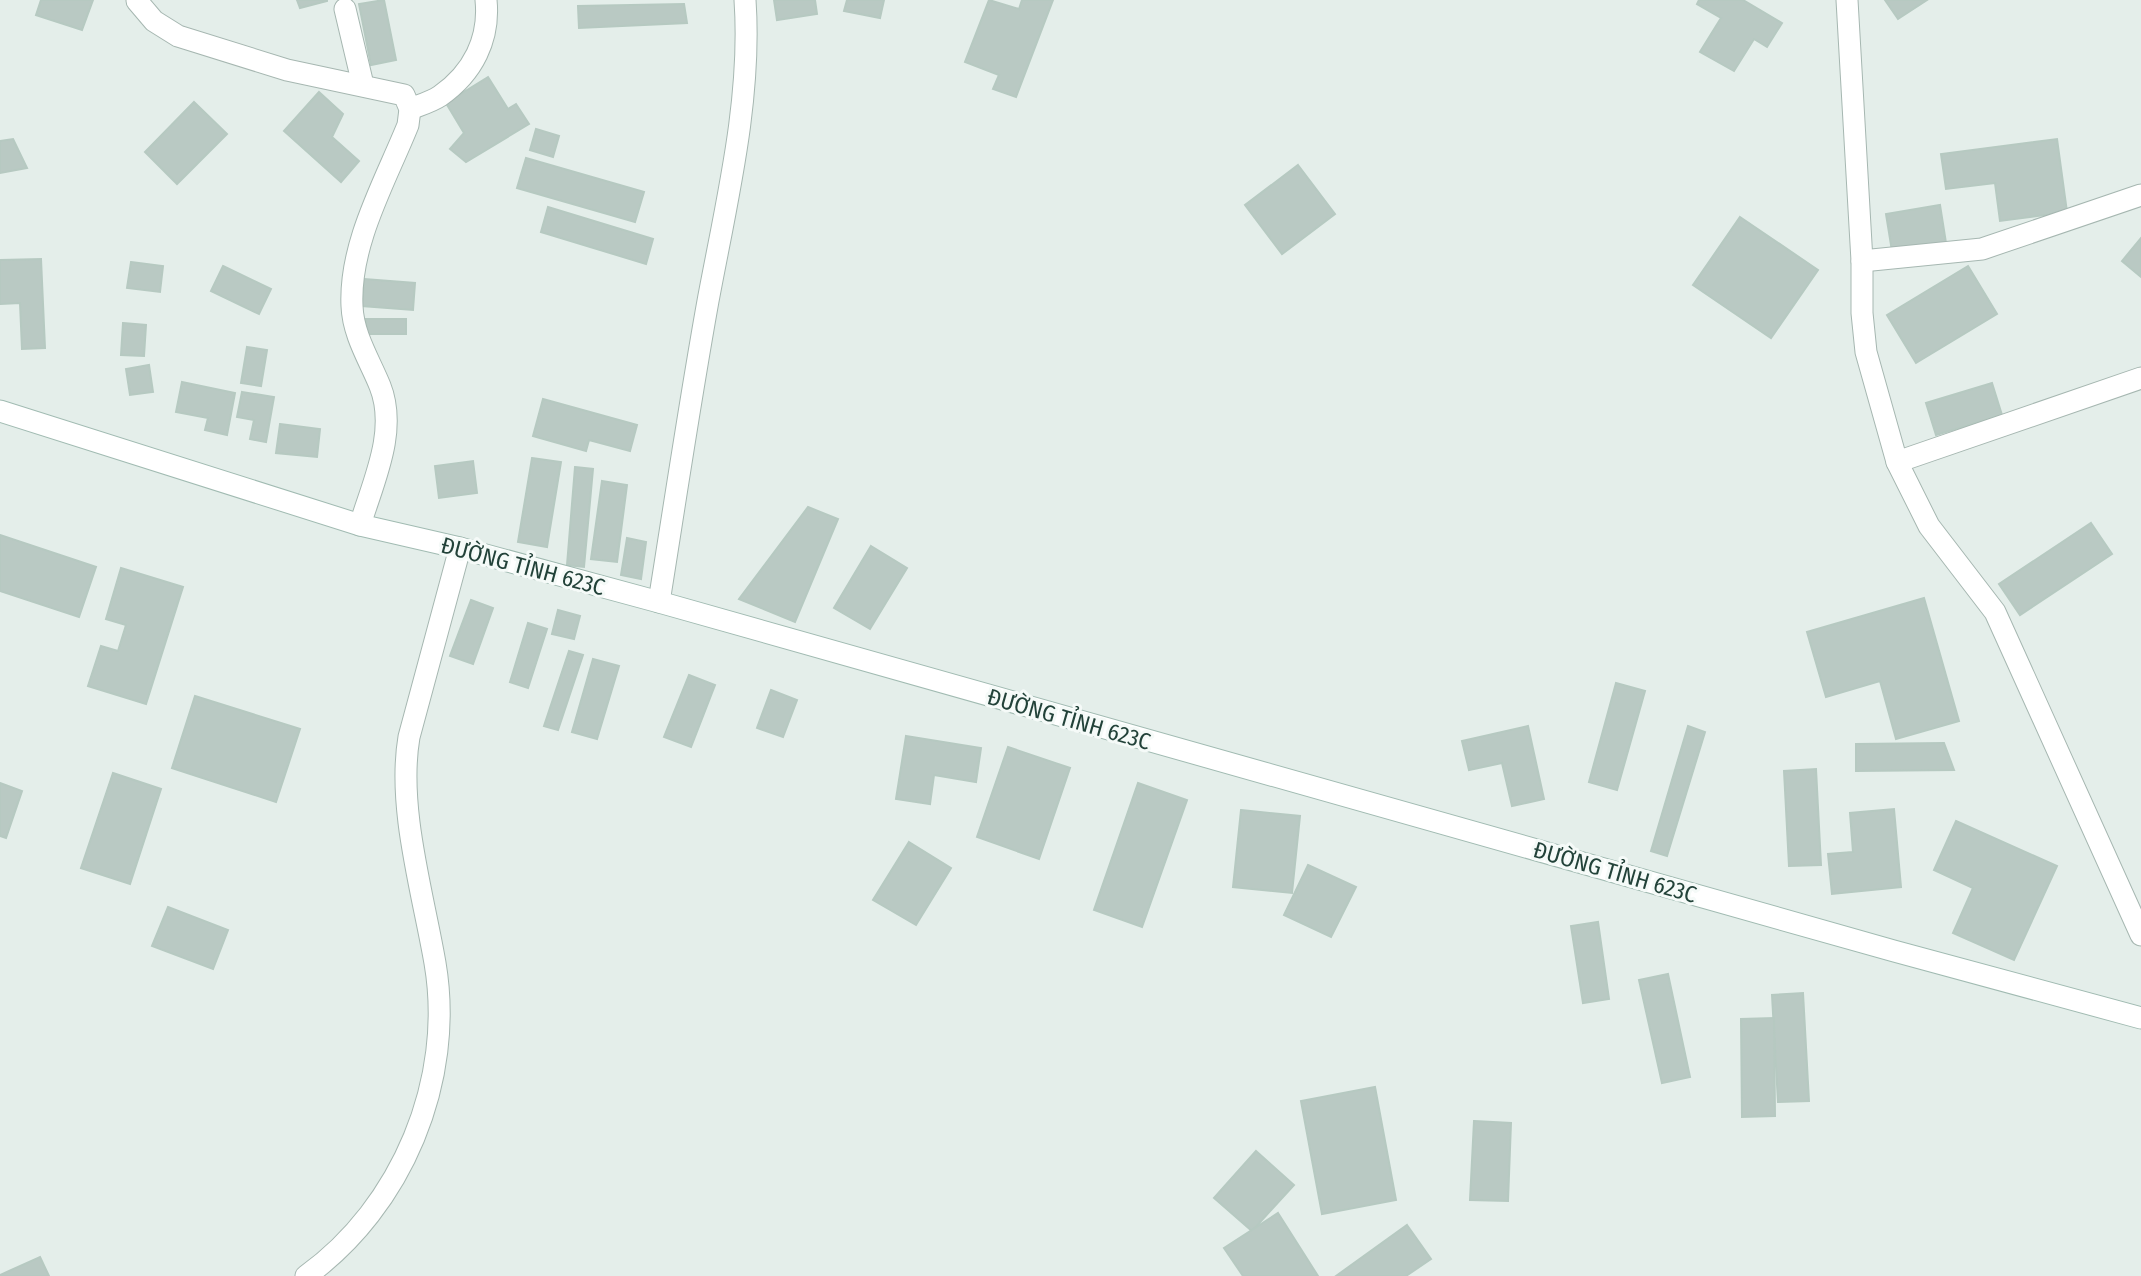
<svg xmlns="http://www.w3.org/2000/svg" width="2141" height="1276" viewBox="0 0 2141 1276" font-family="'Fira Sans Condensed',sans-serif">
<style>
.building{fill:#b9c9c3;stroke:#b6c9c1;stroke-width:2}
.lines{fill:none;stroke-linecap:round;stroke-linejoin:round}
.street-casing{stroke:#a6b7b1;stroke-width:23}
.secondary-casing{stroke:#a1bbb2;stroke-width:23}
.street{stroke:#fff;stroke-width:21}
.secondary{stroke:#fff;stroke-width:21}
.labels{text-anchor:middle;dominant-baseline:central;stroke-width:6;stroke-linejoin:round;paint-order:stroke}
.street-label{font-size:23px;fill:#224239;stroke:#f5faf8}
</style>
<rect width="100%" height="100%" fill="#e4eeea"/>
<g class="building">
<polygon points="41,0 93,0 82,30 36,15"/>
<polygon points="297,0 327,0 327,1 300,8"/>
<polygon points="384,0 396,60 371,65 359,4"/>
<polygon points="774,0 815,0 817,14 777,20"/>
<polygon points="847,0 884,0 880,18 844,11"/>
<polygon points="989,0 1019,9 1022,0 1053,0 1016,97 993,89 999,75 965,62"/>
<polygon points="1699,0 1743,0 1782,23 1767,47 1754,39 1734,71 1700,52 1721,18 1697,4"/>
<polygon points="1885,0 1927,0 1898,19"/>
<polygon points="684,4 687,23 579,28 578,6"/>
<polygon points="488,77 508,109 516,104 529,124 466,162 450,149 464,133 446,103"/>
<polygon points="319,92 343,114 332,137 359,161 341,182 284,131"/>
<polygon points="194,102 227,134 177,184 145,152"/>
<polygon points="536,129 559,136 553,157 530,150"/>
<polygon points="13,139 27,168 0,173 0,141"/>
<polygon points="2057,139 2067,212 2000,221 1995,183 1946,189 1941,154"/>
<polygon points="526,158 644,192 635,222 517,188"/>
<polygon points="1298,165 1335,214 1282,254 1245,205"/>
<polygon points="1940,205 1946,243 1892,251 1886,214"/>
<polygon points="548,207 653,239 646,264 541,232"/>
<polygon points="1740,217 1818,270 1771,338 1693,285"/>
<polygon points="2141,238 2141,277 2122,261"/>
<polygon points="41,259 45,348 22,349 20,303 0,304 0,260"/>
<polygon points="131,262 163,266 160,292 127,288"/>
<polygon points="223,266 271,289 259,314 211,291"/>
<polygon points="1968,266 1997,314 1916,363 1887,315"/>
<polygon points="364,279 415,283 413,310 362,306"/>
<rect x="366" y="319" width="40" height="15"/>
<polygon points="123,323 146,325 144,356 121,355"/>
<polygon points="247,347 267,350 261,386 241,383"/>
<polygon points="149,365 153,392 130,395 126,369"/>
<polygon points="182,382 235,393 227,435 205,430 208,418 176,412"/>
<polygon points="1992,383 2002,415 1936,435 1926,403"/>
<polygon points="242,392 274,397 266,442 250,439 254,420 237,417"/>
<polygon points="543,399 637,425 630,451 589,440 586,451 533,436"/>
<polygon points="280,424 320,429 317,457 276,453"/>
<polygon points="532,458 561,462 547,547 518,542"/>
<polygon points="473,461 477,493 439,498 435,466"/>
<polygon points="575,467 593,469 584,567 567,565"/>
<polygon points="602,481 627,485 617,562 591,559"/>
<polygon points="808,507 838,519 795,622 739,599"/>
<polygon points="2091,523 2112,554 2020,615 1999,584"/>
<polygon points="0,535 96,567 79,617 0,591"/>
<polygon points="627,538 646,542 641,579 621,575"/>
<polygon points="871,546 907,568 870,629 834,608"/>
<polygon points="121,568 183,587 146,704 88,686 101,646 118,651 126,625 106,619"/>
<polygon points="1924,598 1959,721 1896,739 1880,681 1826,697 1807,632"/>
<polygon points="471,600 493,608 473,664 450,656"/>
<polygon points="558,610 580,616 574,639 552,634"/>
<polygon points="528,623 547,629 528,688 510,682"/>
<polygon points="569,651 583,655 558,730 544,726"/>
<polygon points="593,659 619,666 597,739 572,732"/>
<polygon points="689,675 715,685 691,747 664,737"/>
<polygon points="1616,683 1645,691 1617,790 1589,782"/>
<polygon points="771,690 797,700 783,737 757,728"/>
<polygon points="195,696 300,729 276,802 172,768"/>
<polygon points="1528,726 1544,799 1512,806 1502,763 1469,770 1462,741"/>
<polygon points="1688,726 1705,732 1667,856 1651,851"/>
<polygon points="906,736 981,748 976,782 934,775 930,804 896,799"/>
<polygon points="1944,743 1954,770 1856,771 1856,744"/>
<polygon points="1008,747 1070,768 1039,859 977,837"/>
<polygon points="1816,769 1821,865 1789,866 1784,771"/>
<polygon points="113,773 161,789 130,884 81,868"/>
<polygon points="0,783 22,791 6,838 0,836"/>
<polygon points="1138,783 1187,800 1142,927 1094,910"/>
<polygon points="1894,809 1901,887 1832,894 1828,854 1853,852 1850,813"/>
<polygon points="1241,810 1300,816 1292,893 1233,887"/>
<polygon points="1956,821 2057,866 2014,960 1953,933 1973,888 1934,870"/>
<polygon points="909,842 951,868 916,925 873,900"/>
<polygon points="1308,865 1356,887 1331,937 1284,915"/>
<polygon points="168,907 228,930 213,969 152,946"/>
<polygon points="1598,922 1609,999 1583,1003 1571,926"/>
<polygon points="1668,974 1690,1077 1662,1083 1639,980"/>
<polygon points="1803,993 1809,1101 1778,1102 1772,995"/>
<polygon points="1774,1018 1775,1116 1742,1117 1741,1019"/>
<polygon points="1375,1087 1396,1200 1322,1214 1301,1101"/>
<polygon points="1474,1121 1511,1123 1508,1201 1470,1200"/>
<polygon points="1256,1151 1294,1185 1252,1231 1214,1198"/>
<polygon points="1278,1213 1318,1276 1243,1276 1224,1248"/>
<polygon points="1407,1225 1431,1259 1406,1276 1336,1276"/>
<polygon points="40,1257 49,1276 0,1276 0,1275"/>
</g>
<g class="lines">
<defs>
<g id="street">
<polyline points="1847,0 1862,261 1862,313 1866,352 1897,462 1929,526 1995,612 2141,935"/>
<path d="M137 1 154 21 178 36 287 70 404 95 410 109 408 125C385 182 349 244 352 306 353 335 370 361 380 386 398 431 373 482 360 525"/>
<polyline points="345,9 363,85"/>
<path d="M410 109C420 105 431 102 440 96 473 73 490 39 486 0"/>
<polyline points="1862,261 1982,249 2141,195"/>
<polyline points="1897,462 2141,378"/>
<path d="M659 602C675 502 690 401 708 301 726 204 752 100 745 0"/>
<path d="M306 1276C402 1207 455 1080 435 963 423 893 397 807 409 737L460 548"/>
</g>
<polyline id="secondary" points="0,411 360,525 460,548 659,602 1894,951 2141,1018"/>
</defs>
<use href="#street" class="street-casing"/>
<use href="#secondary" class="secondary-casing"/>
<use href="#street" class="street"/>
<use href="#secondary" class="secondary"/>
</g>
<g class="labels">
<g class="street-label">
<text transform="translate(523 566) rotate(15)">ĐƯỜNG TỈNH 623C</text>
<text transform="translate(1069 719) rotate(16)">ĐƯỜNG TỈNH 623C</text>
<text transform="translate(1615 872) rotate(16)">ĐƯỜNG TỈNH 623C</text>
</g>
</g>
</svg>
